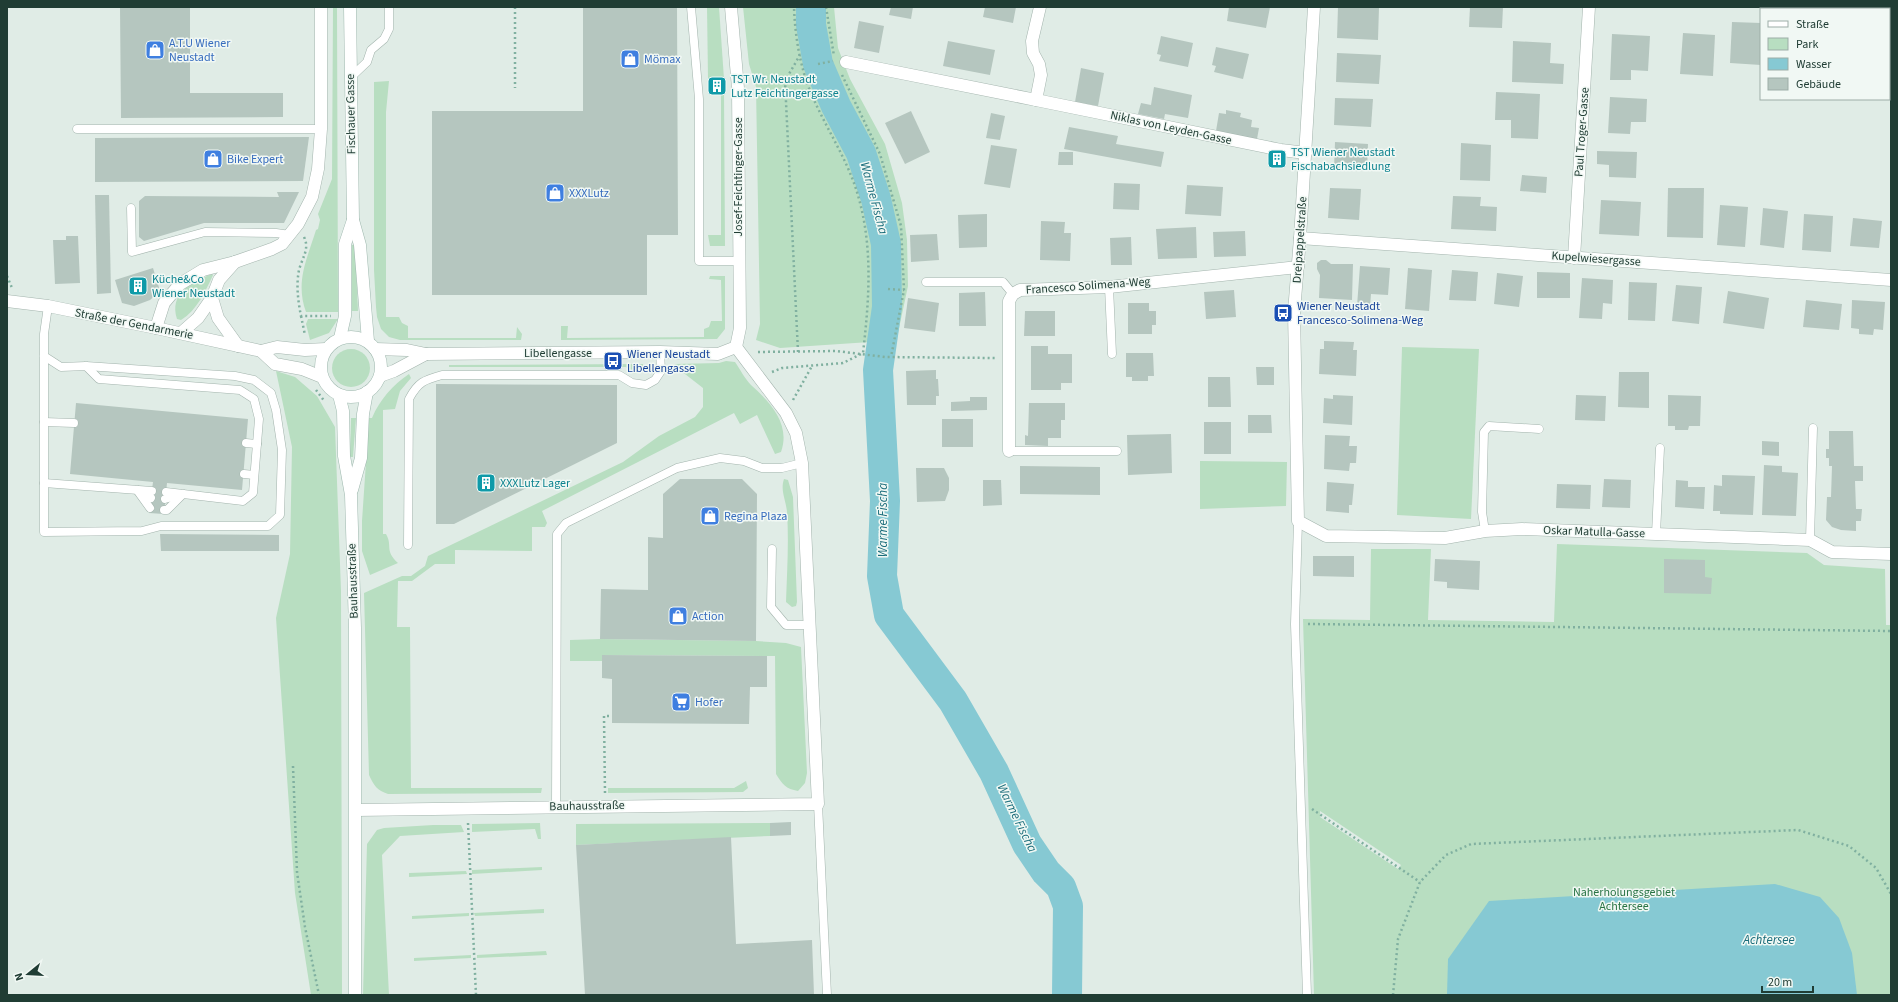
<svg xmlns="http://www.w3.org/2000/svg" width="1898" height="1002" viewBox="0 0 1898 1002" font-family="'Source Sans 3',sans-serif">
<style>
.green{fill:#b8dec1;fill-rule:evenodd}
.water{fill:#86c9d3}
.lines{fill:none;stroke-linecap:round;stroke-linejoin:round}
.river{stroke:#86c9d3;stroke-width:30}
.building{fill:#b5c6bf}
.service-casing{stroke:#a3b4ad;stroke-width:9}
.minor-casing{stroke:#a3b4ad;stroke-width:13}
.secondary-casing{stroke:#9eb8ae;stroke-width:13}
.path{stroke:#80b0a0;stroke-width:2.5;stroke-dasharray:2 3;stroke-linecap:butt}
.service{stroke:#fff;stroke-width:8}
.minor{stroke:#fff;stroke-width:12}
.secondary{stroke:#fff;stroke-width:12}
.labels{text-anchor:middle;dominant-baseline:central;stroke-width:3;stroke-linejoin:round;paint-order:stroke}
.shop-label{font-size:12px;fill:#366cbe;stroke:#f1f8f4;text-anchor:start}
.culture-label{font-size:12px;fill:#0d838f;stroke:#f1f8f4;text-anchor:start}
.street-label{font-size:12px;fill:#203d34;stroke:#f1f8f4}
.transit-label{font-size:12px;fill:#164399;stroke:#f1f8f4;text-anchor:start}
.park-label{font-size:12px;fill:#297445;stroke:#f1f8f4}
.water-label{font-size:13px;font-style:italic;fill:#196c7a;stroke:#f1f8f4}
</style>
<rect width="100%" height="100%" fill="#e0ece6"/>
<g class="green">
<path d="M333 7H337L338 312H306C295 282 307 259 316 230L318 229 320 220 318 214 332 179Z"/>
<polygon points="707,7 719,7 724,79 708,79"/>
<polygon points="743,7 834,7 838,48 850,79 885,144 902,203 907,240 908,286 895,347 888,347 870,342 780,348 756,340 760,324 756,87 749,64"/>
<polygon points="389,81 386,112 386,317 399,317 402,323 408,326 408,338 516,338 517,327 522,334 521,340 400,340 389,337 381,329 377,317 376,307 374,270 374,82"/>
<polygon points="721,92 724,92 725,246 710,246 708,235 721,235"/>
<polygon points="352,245 355,245 358,311 352,311"/>
<path d="M212 274 213 275C205 292 197 310 181 320L177 319C169 293 191 282 212 274Z"/>
<polygon points="710,276 725,276 725,329 717,339 561,340 561,326 568,326 567,338 704,337 704,329 709,327 711,321 722,321 721,280 709,279"/>
<polygon points="308,319 338,319 329,333 310,340 306,324"/>
<polygon points="1402,347 1479,349 1471,519 1397,515"/>
<circle cx="351" cy="368" r="19"/>
<path d="M726 361 735 362C740 369 745 379 751 385 770 402 791 424 781 452L775 454 757 415 740 424 734 413 542 511 547 523 545 527H532V551L455 550V564H435L412 581H398L397 627H410L411 788H542L541 793 388 794C377 790 374 786 369 775L364 593 402 576H411L425 566 428 556 623 462 659 436 695 417 703 407V388L676 367 675 364 719 363Z"/>
<polygon points="643,364 643,370 639,373 633,374 626,367 449,367 449,365"/>
<polygon points="276,371 295,377 317,396 335,427 341,591 342,995 311,995 295,893 276,618 290,554 292,447"/>
<path d="M409 374 411 378 400 391 395 409 383 410V534H386C393 546 384 550 398 563L370 575 362 551V521L369 418H372C380 399 393 385 409 374Z"/>
<polygon points="351,418 356,418 353,457 350,457"/>
<polygon points="1200,461 1287,462 1286,506 1200,509"/>
<path d="M784 479 788 480 793 497 797 602 796 606 792 607 786 602C787 573 789 542 787 512 786 500 780 491 784 479Z"/>
<path d="M1557 544 1807 553 1824 565 1885 569 1886 625H1891V995H1314L1303 619 1370 620 1371 549H1431L1428 620 1554 622ZM1320 811 1401 865 1398 869 1320 817Z"/>
<path d="M600 639 756 641 786 643 801 647 807 773 805 783 798 791C786 789 782 784 776 774L775 656 602 655V661H570V640Z"/>
<polygon points="746,781 748,788 743,792 608,793 608,788 734,788"/>
<polygon points="540,823 541,839 538,839 535,829 472,832 472,824"/>
<polygon points="770,823 770,836 576,845 576,824"/>
<polygon points="433,825 461,825 464,832 400,836 382,855 389,995 363,995 367,844 377,830 384,828"/>
<polygon points="542,867 542,870 472,874 472,870"/>
<polygon points="466,871 467,874 409,877 409,873"/>
<polygon points="544,909 544,913 475,916 474,913"/>
<polygon points="469,913 469,916 412,919 412,916"/>
<polygon points="546,951 547,955 477,958 477,955"/>
<polygon points="471,955 471,958 414,961 414,958"/>
</g>
<polygon class="water" points="1775,884 1820,897 1839,918 1852,953 1857,995 1447,995 1448,959 1489,901"/>
<g class="lines">
<polyline class="river" points="811,7 811,25 818,64 836,106 861,153 876,199 886,244 887,307 878,370 885,501 882,576 889,615 953,701 994,772 1027,844 1046,872 1061,887 1068,906 1067,995"/>
</g>
<g class="building">
<polygon points="120,7 190,7 190,93 283,93 283,117 121,118"/>
<polygon points="583,7 677,7 678,235 647,235 647,295 432,295 432,111 583,111"/>
<polygon points="891,7 913,7 911,19 889,15"/>
<polygon points="985,7 1016,7 1013,23 983,17"/>
<polygon points="1229,7 1270,7 1266,28 1227,21"/>
<polygon points="1338,7 1379,7 1378,40 1337,38"/>
<polygon points="1470,7 1503,7 1502,28 1469,27"/>
<polygon points="859,21 884,26 879,53 854,48"/>
<polygon points="1732,22 1761,23 1761,65 1730,63"/>
<polygon points="1683,33 1715,35 1713,76 1680,74"/>
<polygon points="1612,34 1650,36 1648,71 1631,70 1631,80 1610,80"/>
<polygon points="1161,36 1193,43 1188,67 1159,61 1161,55 1157,54"/>
<rect x="1889" y="37" width="2" height="38"/>
<polygon points="948,41 995,50 990,75 943,66"/>
<polygon points="1513,41 1551,43 1550,63 1564,64 1563,84 1512,82"/>
<polygon points="1216,47 1249,54 1243,79 1214,72 1216,66 1212,65"/>
<polygon points="1337,53 1381,55 1379,84 1336,82"/>
<polygon points="1081,68 1104,73 1098,106 1075,102"/>
<rect x="710" y="79" width="14" height="13"/>
<polygon points="1154,87 1192,95 1188,118 1165,114 1164,119 1138,114 1141,103 1151,105"/>
<polygon points="1496,92 1540,94 1538,139 1511,138 1511,120 1495,120"/>
<polygon points="1610,97 1647,99 1646,122 1631,122 1630,134 1608,133"/>
<polygon points="1335,98 1373,99 1371,127 1334,125"/>
<polygon points="1226,110 1241,113 1240,117 1252,120 1251,127 1259,128 1257,139 1216,131 1219,113 1226,114"/>
<polygon points="911,111 930,152 905,164 885,123"/>
<polygon points="991,113 1005,116 1000,140 986,138"/>
<polygon points="1069,127 1118,136 1116,144 1164,152 1161,167 1064,149"/>
<polygon points="309,137 303,181 95,182 95,138"/>
<polygon points="1335,142 1368,144 1367,171 1334,169"/>
<polygon points="1461,143 1491,145 1490,181 1460,180"/>
<polygon points="991,145 1017,149 1010,188 984,184"/>
<polygon points="1597,151 1637,152 1636,178 1609,177 1609,165 1597,164"/>
<polygon points="1059,152 1073,152 1073,165 1058,165"/>
<polygon points="1274,154 1282,155 1281,163 1273,162"/>
<polygon points="1522,175 1547,177 1546,193 1520,191"/>
<polygon points="1114,183 1140,184 1139,210 1113,209"/>
<polygon points="1187,185 1223,187 1221,216 1185,214"/>
<polygon points="1330,188 1361,189 1359,220 1328,218"/>
<polygon points="1668,188 1704,188 1703,238 1667,237"/>
<polygon points="277,192 299,192 284,223 204,223 144,241 139,237 139,201 145,196 279,197"/>
<polygon points="95,195 109,195 111,293 97,294"/>
<polygon points="1453,196 1481,197 1480,206 1497,207 1496,231 1451,229"/>
<polygon points="1601,200 1641,202 1639,236 1599,234"/>
<polygon points="1720,205 1748,207 1745,247 1717,245"/>
<polygon points="1763,208 1788,211 1784,248 1760,245"/>
<polygon points="987,214 987,247 959,248 958,215"/>
<polygon points="1804,214 1833,216 1831,252 1802,250"/>
<polygon points="1853,218 1882,221 1879,248 1850,246"/>
<polygon points="1041,221 1065,222 1064,233 1071,233 1070,261 1040,260"/>
<polygon points="1196,227 1197,258 1158,259 1156,229"/>
<polygon points="1245,231 1246,256 1214,257 1213,232"/>
<polygon points="937,234 939,260 911,262 910,235"/>
<polygon points="66,236 78,236 80,283 55,284 53,240 66,240"/>
<polygon points="1131,237 1132,265 1111,265 1110,238"/>
<polygon points="1321,260 1326,260 1331,264 1353,264 1352,300 1319,298 1320,275 1317,269 1317,263"/>
<polygon points="1360,266 1390,268 1388,295 1371,294 1370,307 1357,306"/>
<polygon points="153,268 160,291 150,300 134,306 122,303 115,280"/>
<polygon points="1408,268 1432,270 1429,311 1405,309"/>
<polygon points="1452,270 1478,272 1476,301 1449,300"/>
<polygon points="1537,272 1570,273 1570,298 1537,298"/>
<polygon points="1497,273 1523,276 1519,307 1494,304"/>
<polygon points="1582,278 1613,280 1612,304 1603,303 1602,319 1579,318"/>
<polygon points="1629,282 1657,283 1655,321 1628,320"/>
<polygon points="1676,285 1702,287 1699,324 1672,321"/>
<polygon points="1234,290 1236,317 1206,319 1204,292"/>
<polygon points="1728,291 1769,298 1764,329 1723,323"/>
<polygon points="985,292 986,326 959,326 959,293"/>
<polygon points="908,298 939,303 935,332 904,328"/>
<polygon points="1806,300 1842,304 1839,330 1803,327"/>
<polygon points="1852,300 1885,302 1883,330 1874,329 1873,335 1859,334 1859,329 1851,328"/>
<polygon points="1128,303 1149,303 1149,311 1156,311 1156,325 1152,325 1152,334 1128,334"/>
<polygon points="1025,311 1055,311 1055,336 1024,336"/>
<polygon points="1324,341 1354,342 1353,350 1357,350 1356,376 1319,374 1320,349 1324,349"/>
<polygon points="1031,346 1048,346 1048,354 1072,354 1072,383 1061,383 1061,390 1031,390"/>
<polygon points="1126,353 1153,353 1154,376 1148,376 1148,381 1132,381 1132,377 1126,377"/>
<polygon points="1256,367 1274,367 1274,385 1257,385"/>
<polygon points="936,370 936,379 938,379 939,396 936,396 936,405 907,405 906,371"/>
<polygon points="1619,372 1649,372 1649,408 1618,407"/>
<polygon points="1208,377 1230,377 1231,407 1208,407"/>
<polygon points="436,384 617,385 617,443 454,524 436,524"/>
<polygon points="1333,395 1353,396 1352,425 1323,423 1324,398 1333,399"/>
<polygon points="1576,395 1606,396 1605,421 1575,420"/>
<polygon points="1668,395 1701,396 1700,426 1689,426 1688,430 1675,430 1675,426 1668,426"/>
<polygon points="970,397 987,397 987,410 951,411 951,402 970,401"/>
<polygon points="76,403 248,419 242,490 167,483 164,514 149,513 153,482 70,474"/>
<polygon points="1029,403 1065,403 1065,420 1061,420 1061,438 1048,438 1048,446 1025,445 1025,435 1028,436"/>
<polygon points="1248,415 1271,415 1272,433 1248,433"/>
<rect x="942" y="419" width="31" height="28"/>
<rect x="1204" y="422" width="27" height="32"/>
<polygon points="1829,431 1853,431 1854,466 1863,466 1863,481 1855,481 1856,509 1862,509 1861,521 1856,521 1856,531 1841,530 1832,527 1826,520 1827,497 1831,497 1832,466 1829,466 1829,458 1826,458 1826,449 1829,449"/>
<polygon points="1171,434 1172,473 1128,475 1127,435"/>
<polygon points="1325,435 1350,436 1349,446 1357,446 1356,463 1350,463 1349,471 1324,469"/>
<polygon points="1762,441 1779,442 1779,456 1762,455"/>
<polygon points="1764,465 1782,466 1782,472 1798,473 1796,516 1762,515"/>
<polygon points="1020,466 1100,467 1100,495 1020,494"/>
<polygon points="916,468 944,468 949,478 949,490 945,501 917,502"/>
<polygon points="1722,475 1755,476 1753,515 1720,514 1720,511 1713,511 1714,485 1722,486"/>
<polygon points="680,479 742,479 757,494 756,641 600,639 601,589 648,590 648,537 663,538 663,494"/>
<polygon points="1604,479 1631,480 1630,508 1602,507"/>
<polygon points="983,480 1001,480 1002,505 983,506"/>
<polygon points="1676,480 1688,481 1688,487 1705,487 1704,509 1675,507"/>
<polygon points="1327,482 1354,484 1352,505 1349,505 1349,513 1326,511"/>
<polygon points="1557,484 1591,485 1590,509 1556,508"/>
<polygon points="160,534 279,535 279,551 161,551"/>
<polygon points="1313,556 1354,556 1354,577 1313,576"/>
<polygon points="1435,559 1480,561 1479,590 1447,588 1447,582 1434,581"/>
<polygon points="1664,559 1705,560 1705,577 1712,578 1711,594 1664,593"/>
<polygon points="602,655 767,656 767,687 750,687 749,724 612,723 612,679 602,678"/>
<polygon points="791,822 791,835 770,836 770,823"/>
<polygon points="731,837 736,944 812,940 814,995 585,995 576,845"/>
</g>
<g class="lines">
<defs>
<g id="service">
<polyline points="691,7 699,99 699,261 739,261"/>
<polyline points="350,78 367,62 371,50 384,39 389,29 389,7"/>
<polyline points="77,129 321,129"/>
<polyline points="131,208 132,252 205,232 276,233 290,235"/>
<polyline points="926,282 1003,282 1013,294"/>
<polyline points="1109,287 1112,354"/>
<polyline points="44,356 61,367 86,366 235,376 254,380 271,393 276,410 282,450 280,515 268,526 161,526 142,531 44,532 44,334 48,306"/>
<polyline points="86,366 99,379 240,390 254,399 259,419 253,493 243,501 166,492"/>
<polyline points="44,422 74,423"/>
<polyline points="246,443 257,444"/>
<polyline points="1009,451 1117,451"/>
<polyline points="244,474 254,475"/>
<polyline points="44,483 152,491"/>
<polyline points="137,490 150,508"/>
<polyline points="139,491 151,498"/>
<polyline points="165,499 180,495"/>
<polyline points="164,510 167,510 183,494"/>
<polyline points="1298,521 1295,624 1307,995"/>
<polyline points="1485,531 1482,512 1484,432 1489,426 1539,429"/>
<polyline points="1656,534 1660,448"/>
<polyline points="1810,540 1813,428"/>
<path d="M408 545 409 399C418 382 424 380 442 375H619L632 383 646 385 655 380 661 371 660 352"/>
<polyline points="772,549 771,607 786,625 810,625"/>
<polyline points="818,804 827,995"/>
<polyline points="556,807 557,534 566,523 677,468 720,458 744,461 762,468 782,468 802,463"/>
</g>
<g id="minor">
<polyline points="731,7 738,88 740,328 736,347"/>
<polyline points="1040,7 1032,41 1033,53 1039,64 1041,75 1036,100 1281,150 1306,153"/>
<polyline points="1314,7 1300,238 1294,312 1298,521 1326,536 1445,538 1485,531 1522,529 1810,540 1832,552 1891,554"/>
<polyline points="1815,7 1843,9"/>
<polyline points="1889,12 1891,12"/>
<polyline points="846,62 1036,100"/>
<polyline points="1300,238 1891,280"/>
<polyline points="1574,258 1589,7"/>
<polyline points="212,298 218,318 238,346"/>
<polyline points="7,301 48,306 156,328 261,351 275,364 302,369 322,377"/>
<polyline points="156,328 164,303 180,284 203,270 235,262 272,249 282,244 298,224 312,197 318,169 321,129 321,7"/>
<polyline points="181,333 198,318 212,298 219,280 235,262"/>
<polyline points="375,349 407,350 426,354 660,352 718,354 736,347"/>
<polyline points="261,351 277,347 305,350 326,349"/>
<polyline points="380,376 394,371 426,354"/>
<polyline points="1009,451 1009,301 1013,294 1020,290 1109,287 1298,267"/>
<polyline points="356,810 818,804 802,463 796,433 786,413 736,347"/>
</g>
<g id="secondary">
<polyline points="350,7 353,220 360,245 368,341"/>
<circle cx="351" cy="367" r="30"/>
<polyline points="340,338 345,316 345,244 353,220"/>
<polyline points="339,395 343,411 344,456 351,495 355,628 355,995"/>
<polyline points="352,490 361,458 363,414 367,392"/>
</g>
</defs>
<use href="#service" class="service-casing"/>
<use href="#minor" class="minor-casing"/>
<use href="#secondary" class="secondary-casing"/>
<g class="path">
<polyline points="515,7 515,88"/>
<polyline points="826,7 834,56"/>
<polyline points="818,64 833,61"/>
<polyline points="842,75 880,154 901,226 904,290 891,357"/>
<path d="M304 237C310 249 302 258 299 270 296 285 298 301 301 316H331"/>
<polyline points="7,276 12,288"/>
<polyline points="888,289 904,290"/>
<polyline points="301,316 305,335"/>
<polyline points="758,352 836,351 885,357 995,358"/>
<polyline points="798,352 785,81 800,55"/>
<path d="M772 372 782 368 843 363 863 353C869 301 873 250 859 199 849 161 826 129 811 93 800 67 795 36 794 7"/>
<polyline points="316,390 325,402"/>
<polyline points="793,400 812,366"/>
<polyline points="1308,624 1891,631"/>
<polyline points="293,766 297,872 305,927 319,995"/>
<polyline points="605,793 604,716 612,716"/>
<polyline points="1312,809 1420,882"/>
<polyline points="468,823 476,995"/>
<polyline points="1393,995 1398,939 1420,882 1446,855 1471,844 1798,830 1849,846 1876,868 1891,894"/>
</g>
<use href="#service" class="service"/>
<use href="#minor" class="minor"/>
<use href="#secondary" class="secondary"/>
</g>
<defs>
<symbol id="shop-square" viewBox="-11 -11 22 22"><rect x="-9" y="-9" width="18" height="18" rx="4" fill="#3f7fe0" stroke="#f1f8f4"/><path d="M-5-2.5h2.3a2.7 3.5 0 0 1 5.4 0H5L5.5 6h-11ZM-1.5-2.5h3a1.5 2.3 0 0 0-3 0Z" fill="#fff"/></symbol>
<symbol id="building-square" viewBox="-11 -11 22 22"><rect x="-9" y="-9" width="18" height="18" rx="4" fill="#0f9aa8" stroke="#f1f8f4"/><path d="M-4-6H4V6H1V3H-1V6H-4ZM-2.5-4.3h1.7v1.8h-1.7ZM.8-4.3h1.7v1.8H.8ZM-2.5-1h1.7V.8h-1.7ZM.8-1h1.7V.8H.8Z" fill="#fff"/></symbol>
<symbol id="bus-square" viewBox="-11 -11 22 22"><rect x="-9" y="-9" width="18" height="18" rx="4" fill="#1a4fb4" stroke="#f1f8f4"/><path d="M-5-6H5V4H4V6H2V4H-2V6H-4V4H-5ZM-3.5-4V0h7V-4ZM-3.5 1.2v1.5H-2V1.2ZM2 1.2v1.5H3.5V1.2Z" fill="#fff"/></symbol>
<symbol id="supermarket-square" viewBox="-11 -11 22 22"><rect x="-9" y="-9" width="18" height="18" rx="4" fill="#3f7fe0" stroke="#f1f8f4"/><path d="M-6-5.5h2.5l.6 2H6L4.5 2H-2.5L-4.4-4H-6ZM-1.5 3.2a1.3 1.3 0 1 0 .1 0ZM3 3.2a1.3 1.3 0 1 0 .1 0Z" fill="#fff"/></symbol>
</defs>
<g fill-rule="evenodd">
<use href="#shop-square" x="144" y="39" width="22" height="22"/>
<use href="#shop-square" x="619" y="48" width="22" height="22"/>
<use href="#building-square" x="706" y="75" width="22" height="22"/>
<use href="#shop-square" x="202" y="148" width="22" height="22"/>
<use href="#building-square" x="1266" y="148" width="22" height="22"/>
<use href="#shop-square" x="544" y="182" width="22" height="22"/>
<use href="#building-square" x="127" y="275" width="22" height="22"/>
<use href="#bus-square" x="1272" y="302" width="22" height="22"/>
<use href="#bus-square" x="602" y="350" width="22" height="22"/>
<use href="#building-square" x="475" y="472" width="22" height="22"/>
<use href="#shop-square" x="699" y="505" width="22" height="22"/>
<use href="#shop-square" x="667" y="605" width="22" height="22"/>
<use href="#supermarket-square" x="670" y="691" width="22" height="22"/>
</g>
<g class="labels">
<g class="shop-label">
<text x="169" y="43">A.T.U Wiener<tspan x="169" dy="14">Neustadt</tspan></text>
<text x="644" y="59">Mömax</text>
<text x="227" y="159">Bike Expert</text>
<text x="569" y="193">XXXLutz</text>
<text x="724" y="516">Regina Plaza</text>
<text x="692" y="616">Action</text>
<text x="695" y="702">Hofer</text>
</g>
<g class="culture-label">
<text x="731" y="79">TST Wr. Neustadt<tspan x="731" dy="14">Lutz Feichtingergasse</tspan></text>
<text x="1291" y="152">TST Wiener Neustadt<tspan x="1291" dy="14">Fischabachsiedlung</tspan></text>
<text x="152" y="279">Küche&amp;Co<tspan x="152" dy="14">Wiener Neustadt</tspan></text>
<text x="500" y="483">XXXLutz Lager</text>
</g>
<g class="street-label">
<text transform="translate(351 114) rotate(-91)">Fischauer Gasse</text>
<text transform="translate(1171 128) rotate(12)">Niklas von Leyden-Gasse</text>
<text transform="translate(1582 132) rotate(-86)">Paul Troger-Gasse</text>
<text transform="translate(738 177) rotate(-90)">Josef-Feichtinger-Gasse</text>
<text transform="translate(1300 240) rotate(-86)">Dreipappelstraße</text>
<text transform="translate(1596 259) rotate(4)">Kupelwiesergasse</text>
<text transform="translate(1088 286) rotate(-4)">Francesco Solimena-Weg</text>
<text transform="translate(134 324) rotate(11)">Straße der Gendarmerie</text>
<text x="558" y="353">Libellengasse</text>
<text transform="translate(1594 532) rotate(2)">Oskar Matulla-Gasse</text>
<text transform="translate(353 581) rotate(-92)">Bauhausstraße</text>
<text transform="translate(587 806) rotate(-1)">Bauhausstraße</text>
</g>
<g class="transit-label">
<text x="1297" y="306">Wiener Neustadt<tspan x="1297" dy="14">Francesco-Solimena-Weg</tspan></text>
<text x="627" y="354">Wiener Neustadt<tspan x="627" dy="14">Libellengasse</tspan></text>
</g>
<g class="park-label">
<text x="1624" y="892">Naherholungsgebiet<tspan x="1624" dy="14">Achtersee</tspan></text>
</g>
<g class="water-label">
<text transform="translate(874 198) rotate(75)">Warme Fischa</text>
<text transform="translate(883 520) rotate(-90)">Warme Fischa</text>
<text transform="translate(1017 818) rotate(64)">Warme Fischa</text>
<text x="1769" y="940">Achtersee</text>
</g>
</g>
<rect width="1898" height="1002" fill="none" stroke="#203d34" stroke-width="16"/>
<rect x="1760" y="8" width="130" height="92" fill="#f1f8f4" stroke="#9dada7"/>
<rect x="1768" y="21" width="20" height="6" fill="#ffffff" stroke="#9dada7"/>
<text x="1796" y="28" font-size="12" fill="#203d34">Straße</text>
<rect x="1768" y="38" width="20" height="12" fill="#b8dec1" stroke="#9dada7"/>
<text x="1796" y="48" font-size="12" fill="#203d34">Park</text>
<rect x="1768" y="58" width="20" height="12" fill="#86c9d3" stroke="#9dada7"/>
<text x="1796" y="68" font-size="12" fill="#203d34">Wasser</text>
<rect x="1768" y="78" width="20" height="12" fill="#b5c6bf" stroke="#9dada7"/>
<text x="1796" y="88" font-size="12" fill="#203d34">Gebäude</text>
<g transform="translate(28 974) rotate(252)" stroke="#f1f8f4" stroke-width="3" paint-order="stroke">
<path d="M0-3L7 15L0 10L-7 15Z" fill="#203d34"/>
<text y="-6" font-size="11" font-weight="bold" text-anchor="middle" fill="#203d34">N</text>
</g>
<path d="M1762 986v6h51v-6" fill="none" stroke="#203d34" stroke-width="2"/>
<text x="1768" y="986" font-size="12" fill="#203d34" stroke="#f1f8f4" stroke-width="3" paint-order="stroke">20 m</text>
</svg>
